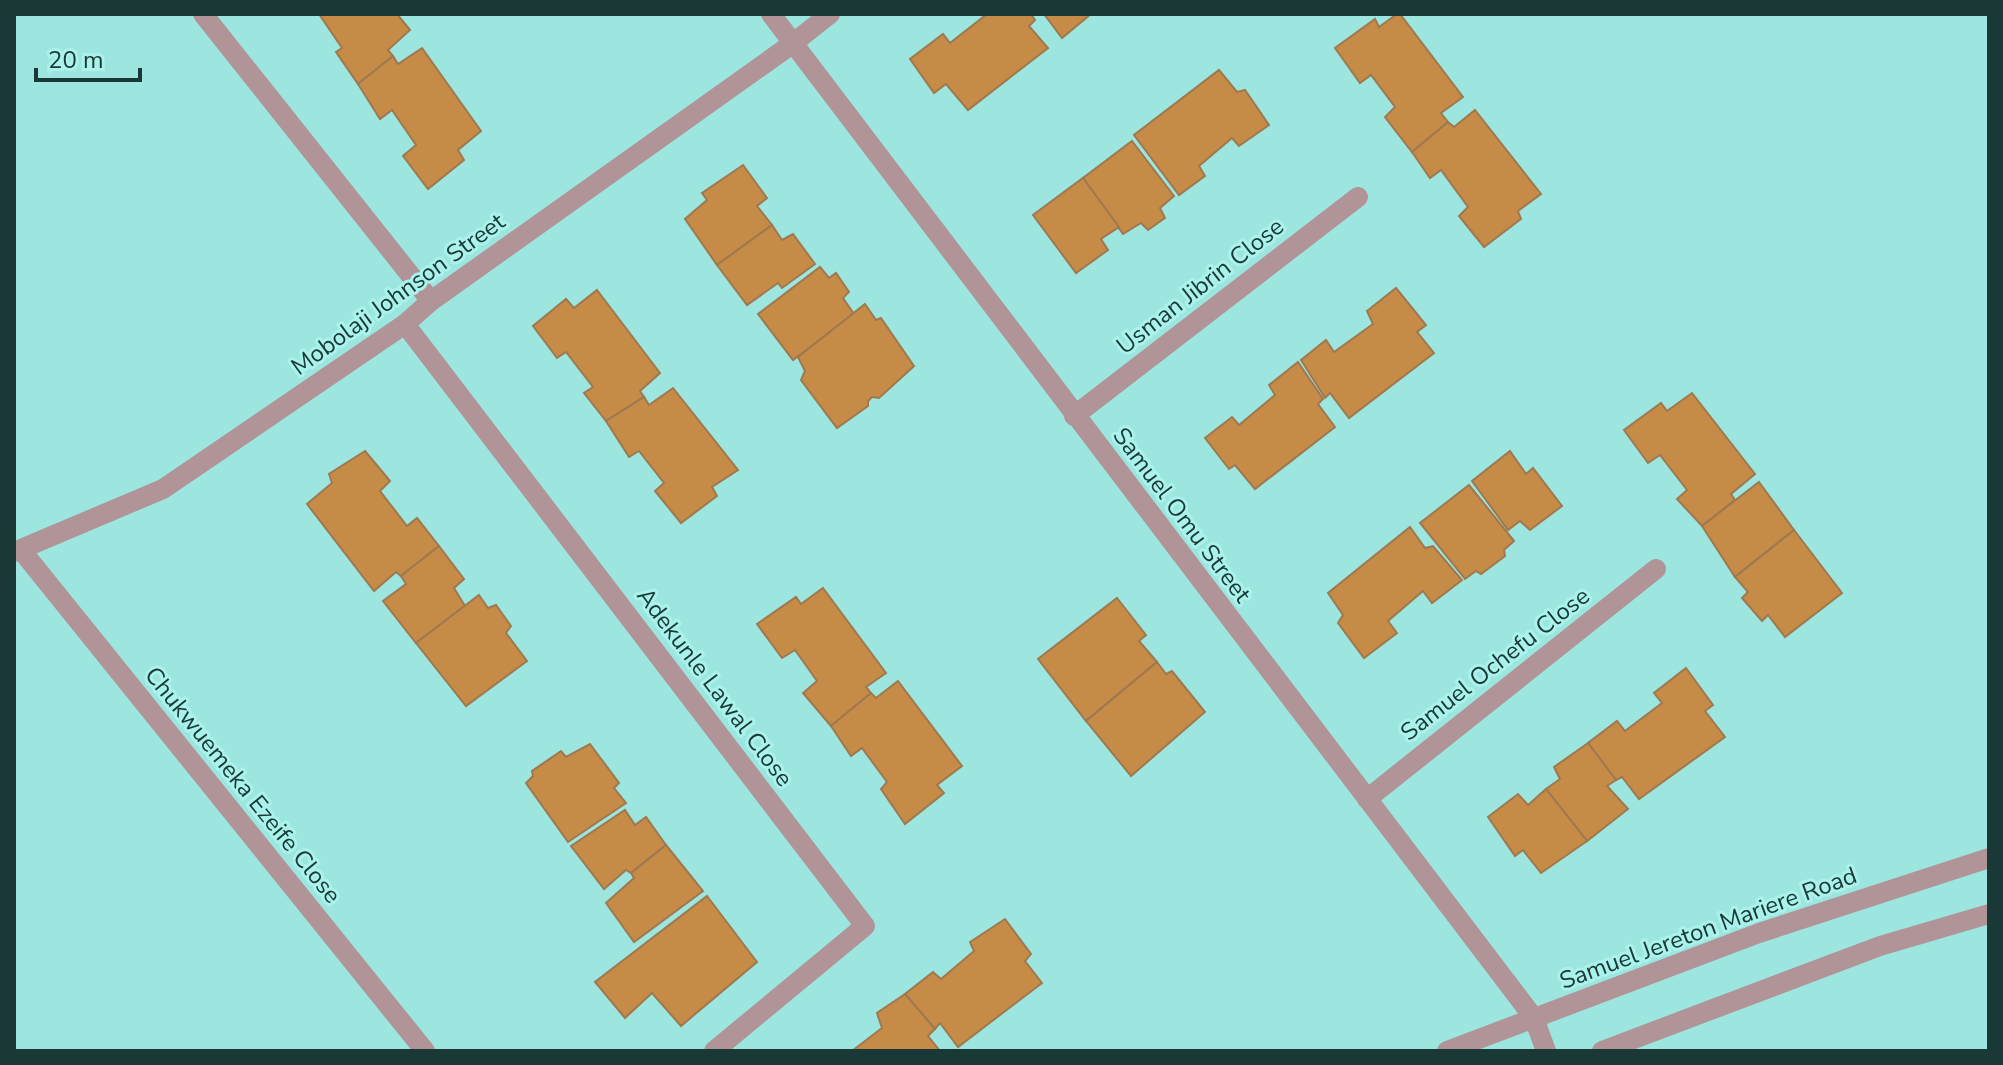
<svg xmlns="http://www.w3.org/2000/svg" width="2003" height="1065" viewBox="0 0 2003 1065" font-family="'Nunito Sans',sans-serif">
<style>
.building{fill:#c68b47;stroke:#9e7950;stroke-width:2}
.lines{fill:none;stroke-linecap:round;stroke-linejoin:round}
.minor{stroke:#b09498;stroke-width:20}
.tertiary{stroke:#b09498;stroke-width:20}
.labels{text-anchor:middle;dominant-baseline:central;stroke-width:6;stroke-linejoin:round;paint-order:stroke}
.street-label{font-size:24px;fill:#1a3836;stroke:#aaf3ec}
</style>
<rect width="100%" height="100%" fill="#9de6df"/>
<g class="building">
<polygon points="319,14 397,14 410,30 388,50 393,56 358,84 336,52 342,48"/>
<polygon points="987,14 1031,14 1035,20 1029,26 1048,48 968,110 946,84 934,93 910,59 943,34 950,43"/>
<polygon points="1044,14 1091,14 1062,38"/>
<polygon points="1397,14 1400,14 1463,97 1441,113 1448,122 1412,152 1385,117 1395,107 1371,75 1360,83 1335,48 1375,19 1379,27"/>
<polygon points="422,48 481,131 458,150 464,160 428,189 403,156 416,145 392,110 380,119 358,84 393,56 398,64"/>
<polygon points="1219,70 1237,92 1245,90 1269,125 1239,146 1232,138 1199,166 1205,176 1179,195 1134,135"/>
<polygon points="1475,110 1541,194 1518,211 1521,219 1484,247 1459,216 1468,207 1441,170 1430,178 1412,152 1448,122 1454,127"/>
<polygon points="1132,141 1174,196 1160,208 1165,218 1148,230 1141,223 1123,234 1083,178"/>
<polygon points="743,165 767,198 757,206 772,225 717,265 685,219 707,200 702,193"/>
<polygon points="1083,178 1119,227 1101,239 1108,250 1076,273 1033,215"/>
<polygon points="772,225 782,240 793,234 815,264 782,288 778,283 747,305 717,265"/>
<polygon points="820,267 829,278 836,273 849,292 843,298 854,314 793,360 758,314"/>
<polygon points="1396,288 1426,325 1417,332 1434,353 1349,418 1330,393 1325,398 1301,360 1326,340 1334,352 1373,324 1367,311"/>
<polygon points="597,290 660,373 640,391 644,397 606,421 584,393 593,387 566,352 557,358 533,326 566,299 574,308"/>
<polygon points="865,304 876,320 881,318 914,366 879,398 872,397 868,401 868,406 837,428 801,380 805,371 798,357"/>
<polygon points="1298,362 1323,399 1318,404 1335,427 1255,489 1235,465 1229,469 1205,438 1232,417 1239,425 1275,395 1269,385"/>
<polygon points="673,388 738,470 712,487 717,496 681,523 655,491 664,483 639,451 629,457 606,421 644,397 649,405"/>
<polygon points="1692,393 1755,474 1731,494 1735,500 1702,526 1677,499 1687,490 1660,455 1648,463 1624,430 1661,403 1667,411"/>
<polygon points="365,451 390,481 380,491 407,526 417,518 439,546 401,576 396,572 374,591 307,504 332,483 329,474"/>
<polygon points="1510,451 1526,474 1533,468 1562,506 1530,530 1520,521 1508,530 1472,481"/>
<polygon points="1759,482 1794,530 1735,577 1702,526"/>
<polygon points="1469,485 1514,541 1504,550 1505,556 1481,574 1476,571 1465,579 1420,523"/>
<polygon points="1410,527 1425,548 1433,546 1462,580 1432,603 1423,591 1388,621 1397,633 1364,658 1338,623 1343,615 1328,593"/>
<polygon points="1794,530 1842,593 1785,637 1768,615 1762,621 1742,598 1748,592 1735,577"/>
<polygon points="439,546 464,579 454,588 465,606 416,643 383,601 406,584 401,576"/>
<polygon points="823,588 886,673 866,687 871,693 831,726 803,693 817,681 795,650 782,658 757,624 796,597 801,604"/>
<polygon points="479,595 488,608 496,605 511,626 506,633 527,661 466,706 416,643"/>
<polygon points="1117,598 1146,635 1139,641 1157,662 1086,721 1038,659"/>
<polygon points="1157,662 1166,674 1172,671 1205,712 1131,776 1086,721"/>
<polygon points="1686,668 1713,705 1705,711 1725,737 1639,799 1622,777 1616,780 1588,743 1617,721 1625,731 1662,703 1654,693"/>
<polygon points="898,681 962,766 937,785 944,793 905,824 881,789 887,782 862,748 851,756 831,726 871,693 876,698"/>
<polygon points="1588,743 1616,780 1607,786 1628,809 1587,841 1546,789 1560,779 1554,767"/>
<polygon points="590,744 619,783 614,788 626,803 568,842 526,783 533,776 532,771 561,751 566,757"/>
<polygon points="1546,789 1587,841 1541,873 1523,850 1515,856 1488,817 1518,794 1528,805"/>
<polygon points="625,810 635,825 646,817 666,845 631,873 626,870 604,889 571,846"/>
<polygon points="666,845 703,891 634,942 606,903 634,878 631,873"/>
<polygon points="707,896 757,962 681,1026 652,993 625,1018 595,982"/>
<polygon points="1005,919 1031,954 1025,961 1042,983 958,1047 940,1023 935,1029 905,994 933,972 941,979 974,951 970,942"/>
<polygon points="905,994 935,1029 928,1036 940,1051 852,1051 882,1028 877,1013"/>
</g>
<g class="lines">
<g class="minor">
<polyline points="203,14 431,301"/>
<polyline points="771,14 1534,1018 1546,1051"/>
<polyline points="405,324 865,926 714,1051"/>
<polyline points="1074,416 1358,197"/>
<polyline points="22,551 425,1051"/>
<polyline points="14,552 163,489 405,324 431,301 792,44 830,14"/>
<polyline points="1367,799 1656,569"/>
</g>
<g class="tertiary">
<polyline points="1447,1051 1759,933 1989,858"/>
<polyline points="1602,1051 1880,946 1989,914"/>
</g>
</g>
<g class="labels">
<g class="street-label">
<text transform="translate(1200 286) rotate(-38)">Usman Jibrin Close</text>
<text transform="translate(398 294) rotate(-36)">Mobolaji Johnson Street</text>
<text transform="translate(1182 515) rotate(53)">Samuel Omu Street</text>
<text transform="translate(1495 664) rotate(-38)">Samuel Ochefu Close</text>
<text transform="translate(715 687) rotate(53)">Adekunle Lawal Close</text>
<text transform="translate(243 785) rotate(51)">Chukwuemeka Ezeife Close</text>
<text transform="translate(1708 928) rotate(-20)">Samuel Jereton Mariere Road</text>
</g>
</g>
<rect width="2003" height="1065" fill="none" stroke="#1a3836" stroke-width="32"/>
<path d="M36 68v12h104v-12" fill="none" stroke="#1a3836" stroke-width="4"/>
<text x="48" y="68" font-size="24" fill="#1a3836" stroke="#aaf3ec" stroke-width="6" paint-order="stroke">20 m</text>
</svg>
